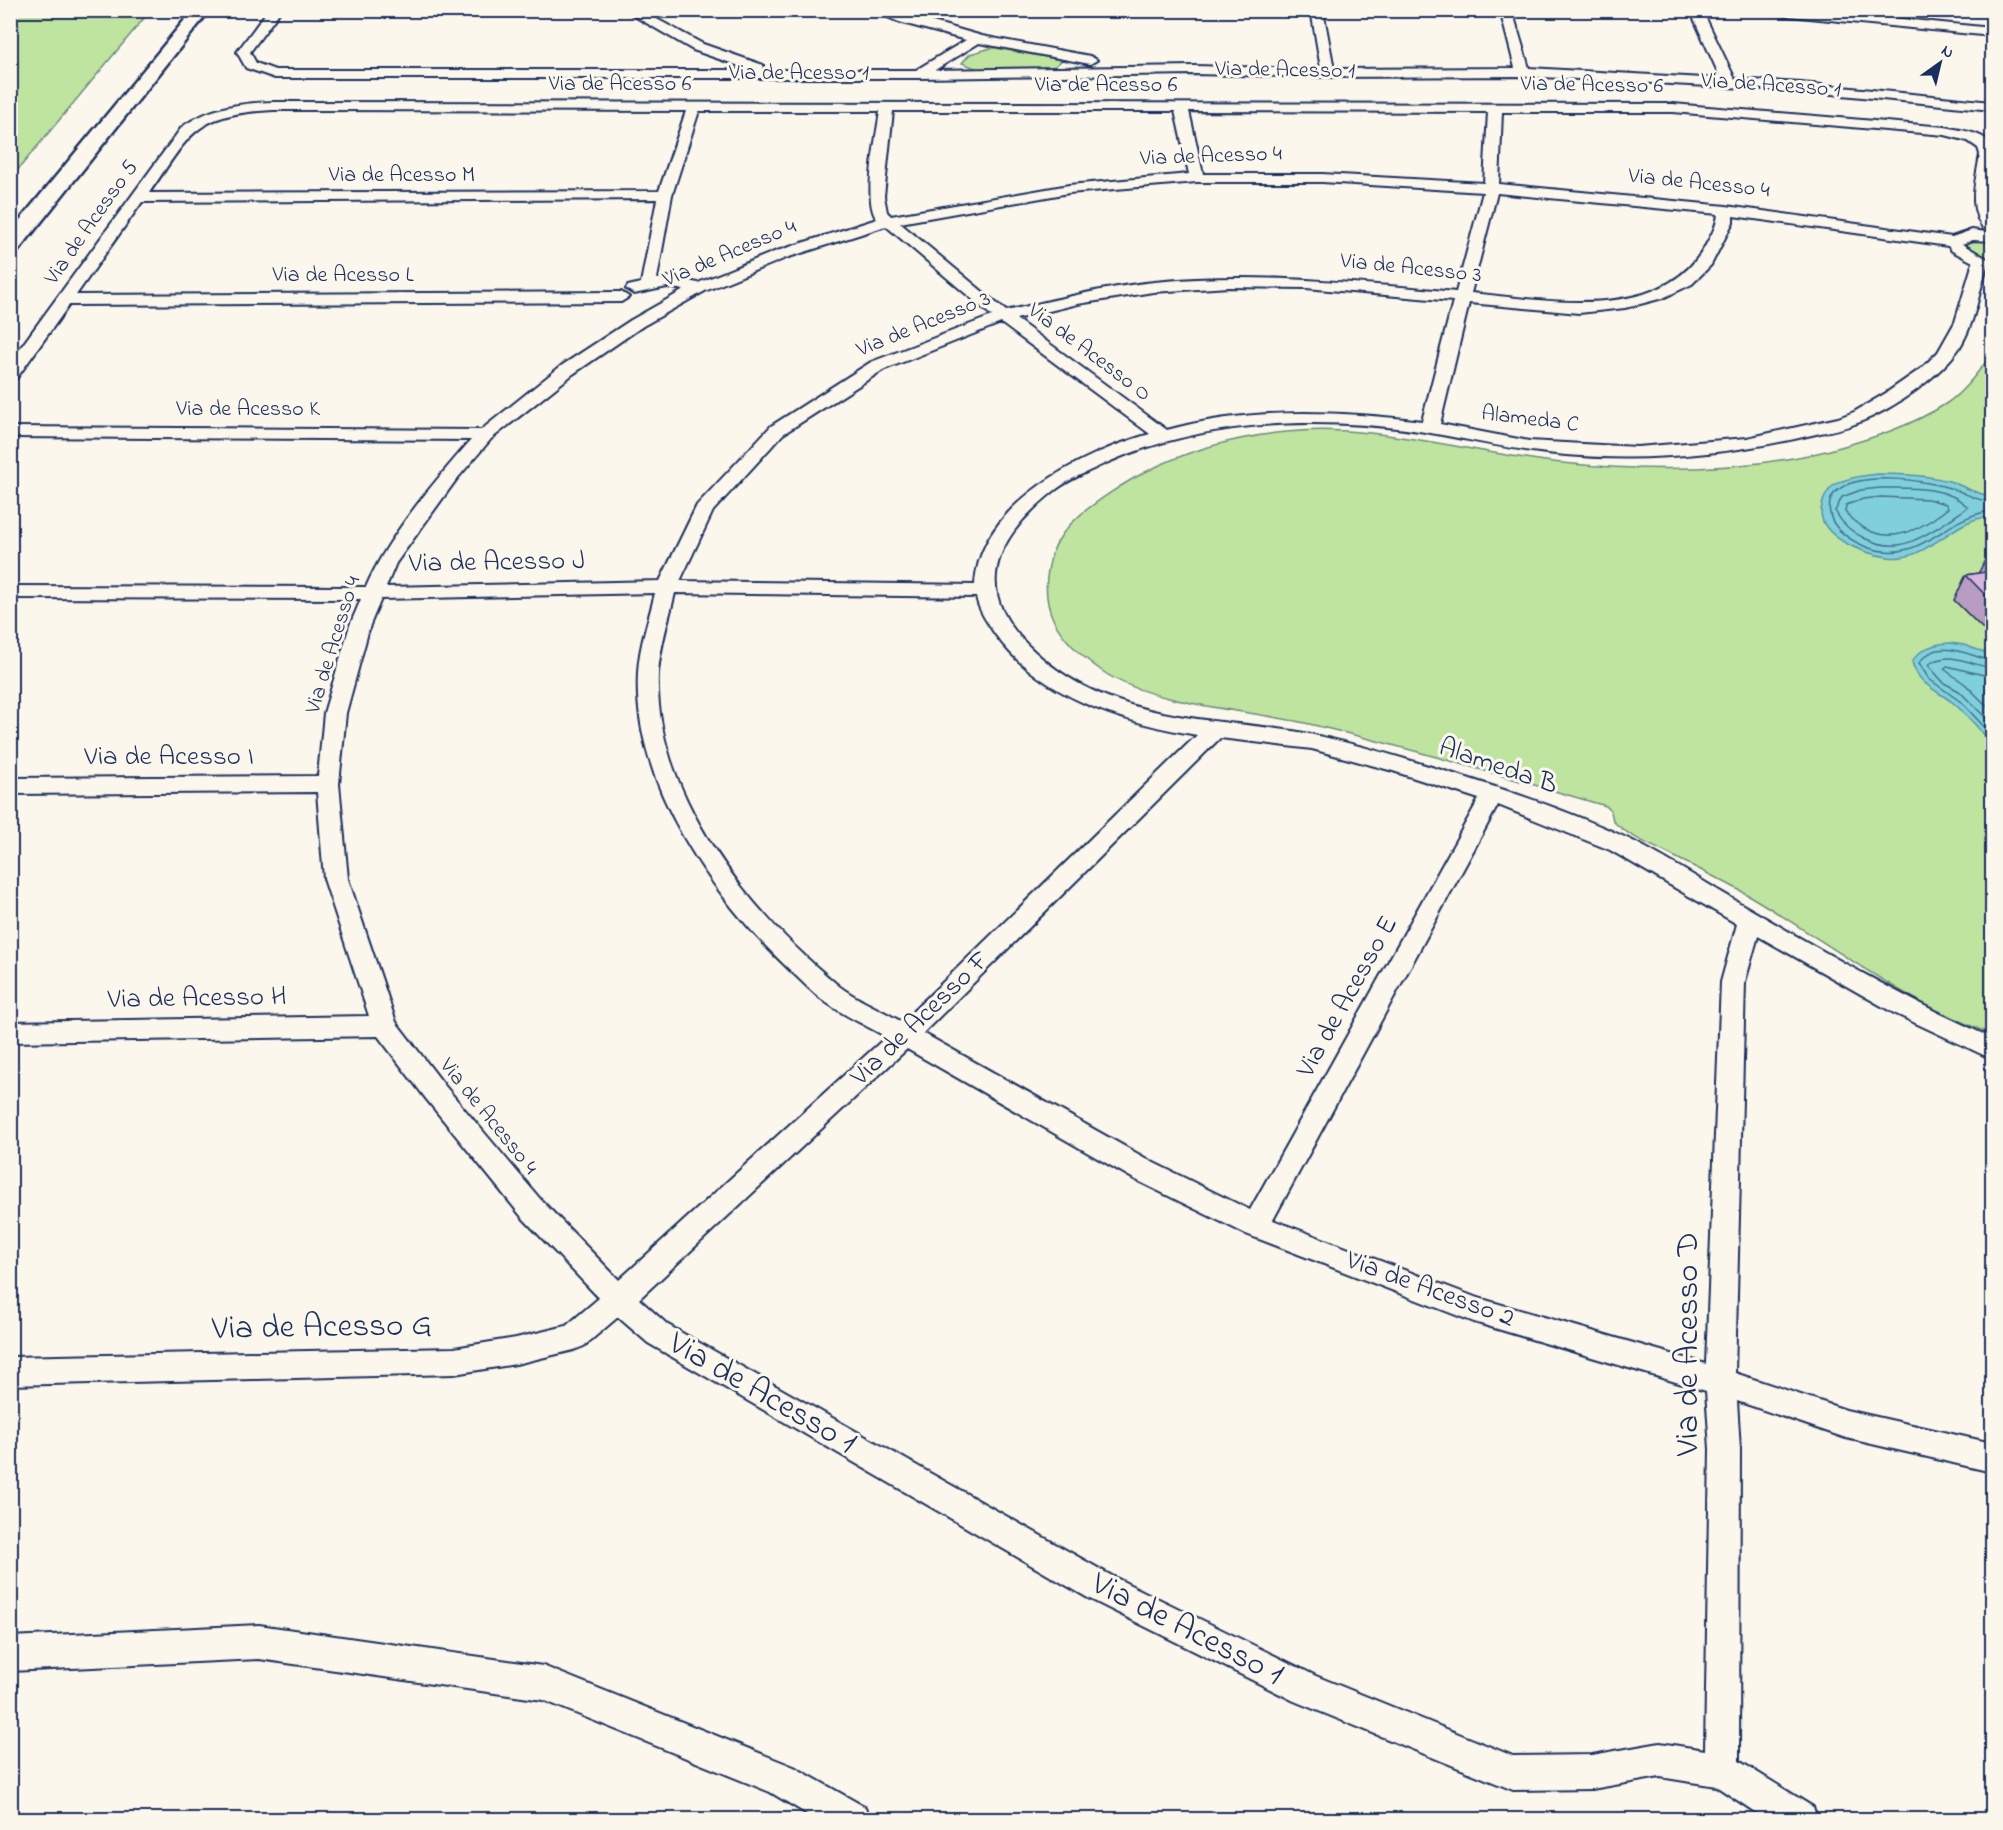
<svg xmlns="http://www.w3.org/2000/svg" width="2003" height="1830" viewBox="0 0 2003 1830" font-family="'Indie Flower',sans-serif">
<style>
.green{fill:#bee49f;stroke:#6c8a7e;stroke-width:1.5}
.water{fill:#80d0db;stroke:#5890a9;stroke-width:1.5}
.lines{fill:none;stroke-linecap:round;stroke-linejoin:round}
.shore{stroke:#436f90;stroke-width:1.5}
.street-casing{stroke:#1b2f5e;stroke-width:4}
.secondary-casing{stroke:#1b2f5e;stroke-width:5}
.street{fill:#fbf7ec;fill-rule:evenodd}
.secondary{fill:#fbf7ec;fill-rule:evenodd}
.wall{fill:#b99cc1;stroke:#1b2f5e;stroke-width:1.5}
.shaded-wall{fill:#967f9d;stroke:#1b2f5e;stroke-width:1.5}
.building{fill:#d7b5e0;stroke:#1b2f5e;stroke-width:1.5}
.labels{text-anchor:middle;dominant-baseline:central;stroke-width:6;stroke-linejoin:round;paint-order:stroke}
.far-street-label{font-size:22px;fill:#1b2f5e;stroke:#fbf7ec}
.street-label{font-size:27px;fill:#1b2f5e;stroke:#fbf7ec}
.near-street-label{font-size:33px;fill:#1b2f5e;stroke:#fbf7ec}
</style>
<rect width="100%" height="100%" fill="#fbf7ec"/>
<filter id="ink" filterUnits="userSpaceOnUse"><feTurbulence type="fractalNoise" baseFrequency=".0167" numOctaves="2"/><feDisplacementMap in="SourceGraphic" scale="12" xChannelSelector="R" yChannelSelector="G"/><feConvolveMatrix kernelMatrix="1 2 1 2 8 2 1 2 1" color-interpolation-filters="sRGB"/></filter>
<g filter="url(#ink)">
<g class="green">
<polygon points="11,10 150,11 11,178 10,11"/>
<polygon points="991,48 996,48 1062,60 1051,70 978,69 962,63 970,54"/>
<polygon points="1962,239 1983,239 1992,243 1992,261 1975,256 1958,241"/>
<path d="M1992 354V1034C1903 1002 1829 943 1748 895 1722 880 1694 867 1667 853 1648 844 1628 836 1613 821L1611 811 1606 806C1506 777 1407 747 1305 723 1246 710 1151 705 1102 671 1057 639 1034 607 1053 551 1063 523 1096 502 1119 487 1192 441 1285 423 1370 433 1435 440 1497 456 1562 463 1650 472 1743 472 1830 450 1870 439 1912 426 1947 403 1965 391 1979 370 1992 354Z"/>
</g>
<g class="water">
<path d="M1879 474C1903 474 1926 475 1949 481 1964 486 1977 495 1992 496V517C1953 516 1929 563 1888 557 1864 554 1814 536 1822 505 1824 497 1828 490 1834 485 1847 477 1864 476 1879 474Z"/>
<path d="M1950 643 1964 645 1992 655V744C1980 730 1967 714 1952 702 1936 690 1918 684 1912 662 1920 648 1934 644 1950 643Z"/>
</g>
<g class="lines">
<g class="shore">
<path d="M1880 488C1909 488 1946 485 1968 507 1951 519 1918 543 1898 545 1887 546 1875 543 1866 539 1852 533 1842 524 1835 511L1842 497 1861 490Z"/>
<path d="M1881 497 1928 499 1946 504 1948 508C1913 536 1879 550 1845 512L1846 505 1863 499Z"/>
<path d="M1992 502C1977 501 1966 493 1953 489 1926 480 1853 469 1833 495 1827 504 1829 517 1835 525 1843 536 1856 543 1869 548 1924 565 1942 516 1992 511"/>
<path d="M1992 661C1967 655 1938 637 1919 663L1929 679 1961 702 1992 735"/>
<path d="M1992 668C1970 665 1949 649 1928 665L1944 683 1959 691 1992 724"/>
<polyline points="1992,677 1947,666 1944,669 1965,684 1992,711"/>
</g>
<defs>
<g id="street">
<polygon points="268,10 281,10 250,52 256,63 275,70 751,70 693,50 624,10 640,10 703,44 763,65 763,70 916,70 966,40 899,22 871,10 891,10 982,36 1090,56 1097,60 1090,64 979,43 935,70 1194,66 1321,69 1311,10 1323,10 1334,69 1515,68 1500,10 1512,10 1529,68 1721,79 1690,10 1702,10 1735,79 1802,83 1992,102 1992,110 1802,91 1523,76 1328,77 1194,74 919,78 275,78 246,68 237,52"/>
<polygon points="1763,10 1812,10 1992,28 1992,36 1769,14"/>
<path d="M273 102 1673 104 1945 127C1958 130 1984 132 1992 145 1997 156 1989 183 1988 196 1988 211 1992 226 1992 241L1973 240 1962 244 1989 260C1979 289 1976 321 1960 347 1940 377 1893 409 1860 422 1846 428 1831 431 1816 434 1734 454 1650 462 1566 455 1516 451 1468 439 1419 431 1314 416 1202 420 1104 464 1087 472 1069 479 1054 491 992 540 970 594 1035 652 1109 720 1200 717 1293 731 1334 738 1375 750 1415 762 1488 784 1562 807 1631 840 1672 861 1710 886 1750 909 1829 955 1909 1001 1992 1038V1059L1894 1013 1758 936 1745 982 1735 1373 1846 1410 1992 1443V1472L1846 1438 1737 1401 1740 1449 1739 1761 1813 1807 1818 1820H1767L1716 1786 1660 1777 1592 1789 1513 1790 1294 1701 1088 1598 648 1343 618 1317 584 1346 574 1350 516 1364 454 1374 10 1385V1357L454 1348 516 1338 566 1326 599 1298 521 1216 427 1100 378 1036 10 1042V1022L369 1016 324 879 317 792 10 794V778L318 776 324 713 350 625 361 599 10 598V586L366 587C388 536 434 482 471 440L10 437V427L481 430 561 366 631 320 684 290 667 287 634 294 626 289 628 286 641 283 657 199 142 202 76 295 621 292 629 297 621 302 69 305 16 379 10 380V362L182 127C209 107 240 103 273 102ZM273 110H311L686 111 659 191 149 193C191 134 193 114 273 110ZM699 111H880C877 134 862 203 877 219L774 252 698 283 667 277 657 279 672 195ZM893 111H1175L1189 174 1069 185 891 216 887 212 884 196ZM1189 111 1488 112 1484 183 1322 174H1203ZM1502 112H1673L1945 135 1968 141 1978 148 1980 154C1976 182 1966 208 1986 232L1972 230 1952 237 1726 206 1499 184ZM1197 182H1322L1483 192 1456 292C1355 283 1255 272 1154 282 1104 287 1055 300 1006 311L900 223 1069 193ZM1497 193 1718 214C1717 225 1712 234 1707 243 1665 325 1545 300 1471 293ZM1733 216 1948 246 1952 251 1973 262 1955 322 1938 352 1922 368 1886 393 1854 412 1838 418 1747 438 1637 447 1529 441 1440 424 1469 303 1579 313 1625 308 1663 298 1692 284 1711 265 1733 222ZM886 226 992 316 871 362 771 426 697 505 660 581 386 587 396 563 456 480 491 439 573 374 643 326 705 291 786 258ZM1229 287 1306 288 1453 301 1422 421C1337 411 1250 407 1167 430L1016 319 1078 304 1153 292ZM1001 323 1150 434C1082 453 979 504 975 585L680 581 713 511 783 434 883 370ZM655 593C649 619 639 646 638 673 632 785 715 900 793 973 803 982 812 992 823 1000 842 1015 866 1025 886 1037L619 1280 541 1200 445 1086 396 1022 348 879 339 784 346 713 370 625 381 599ZM675 593 976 597C979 611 987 622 995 634 1041 698 1123 722 1197 735L902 1022C882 1010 857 1000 839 986 751 914 653 794 658 673 660 646 669 619 675 593ZM1220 738 1312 749 1393 771 1479 799 1250 1210 1154 1163 923 1033ZM1498 805 1610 850 1737 924 1721 982 1706 1364 1475 1297 1273 1220ZM907 1049 1134 1179 1246 1234 1474 1322 1706 1391 1710 1449 1705 1750 1660 1743 1592 1755 1513 1756 1316 1676 1112 1576 668 1325 639 1299Z"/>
<polygon points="259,1625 543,1666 794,1767 865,1807 870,1820 817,1820 770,1792 543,1700 259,1659 10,1671 10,1637"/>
</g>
<polygon id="secondary" points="193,10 210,10 18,251 10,252 10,232"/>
</defs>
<use href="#street" class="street-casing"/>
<use href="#secondary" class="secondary-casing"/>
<use href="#street" class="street"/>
<use href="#secondary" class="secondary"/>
</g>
<polygon class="wall" points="1992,547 1992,630 1985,631 1954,600 1966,575 1980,573 1979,572"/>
<polygon class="shaded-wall" points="1992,616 1992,630 1985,631"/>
<polygon class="building" points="1992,571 1992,602 1966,575"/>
</g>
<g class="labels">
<g class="far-street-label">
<text transform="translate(1285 71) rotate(1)">Via de Acesso 1</text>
<text x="799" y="74">Via de Acesso 1</text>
<text x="620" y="85">Via de Acesso 6</text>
<text x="1106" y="86">Via de Acesso 6</text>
<text transform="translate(1592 86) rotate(1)">Via de Acesso 6</text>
<text transform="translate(1771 86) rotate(4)">Via de Acesso 1</text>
<text transform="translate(1211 157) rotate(-2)">Via de Acesso 4</text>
<text x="402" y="176">Via de Acesso M</text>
<text transform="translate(1699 184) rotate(6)">Via de Acesso 4</text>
<text transform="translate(92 223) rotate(-55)">Via de Acesso 5</text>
<text transform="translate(730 254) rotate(-23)">Via de Acesso 4</text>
<text transform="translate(1411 269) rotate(6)">Via de Acesso 3</text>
<text x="343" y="276">Via de Acesso L</text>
<text transform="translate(924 325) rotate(-22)">Via de Acesso 3</text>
<text transform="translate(1089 353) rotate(37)">Via de Acesso O</text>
<text x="248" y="410">Via de Acesso K</text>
<text transform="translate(1530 420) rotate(7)">Alameda C</text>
<text transform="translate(334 645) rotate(-73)">Via de Acesso 4</text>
<text transform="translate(488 1117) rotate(51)">Via de Acesso 4</text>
</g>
<g class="street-label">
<text transform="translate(497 563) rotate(-1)">Via de Acesso J</text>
<text x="169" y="757">Via de Acesso I</text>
<text transform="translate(1498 767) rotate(19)">Alameda B</text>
<text transform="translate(1348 997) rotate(-61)">Via de Acesso E</text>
<text transform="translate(197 999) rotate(-1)">Via de Acesso H</text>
<text transform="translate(921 1019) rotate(-44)">Via de Acesso F</text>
<text transform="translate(1430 1290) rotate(20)">Via de Acesso 2</text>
</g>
<g class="near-street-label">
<text transform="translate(322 1328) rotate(-1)">Via de Acesso G</text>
<text transform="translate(1689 1344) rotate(-90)">Via de Acesso D</text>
<text transform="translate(762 1394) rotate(30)">Via de Acesso 1</text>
<text transform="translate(1187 1630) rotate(27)">Via de Acesso 1</text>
</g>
</g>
<rect width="2003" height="1830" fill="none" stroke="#fbf7ec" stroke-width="36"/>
<rect x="18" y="18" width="1967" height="1794" fill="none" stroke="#1b2f5e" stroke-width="2" filter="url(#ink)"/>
<g transform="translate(1940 63) rotate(34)" stroke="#fbf7ec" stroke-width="4.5" paint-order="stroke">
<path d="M0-4.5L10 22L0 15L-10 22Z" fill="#1b2f5e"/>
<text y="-9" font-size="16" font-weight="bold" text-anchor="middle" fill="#1b2f5e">N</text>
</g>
</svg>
